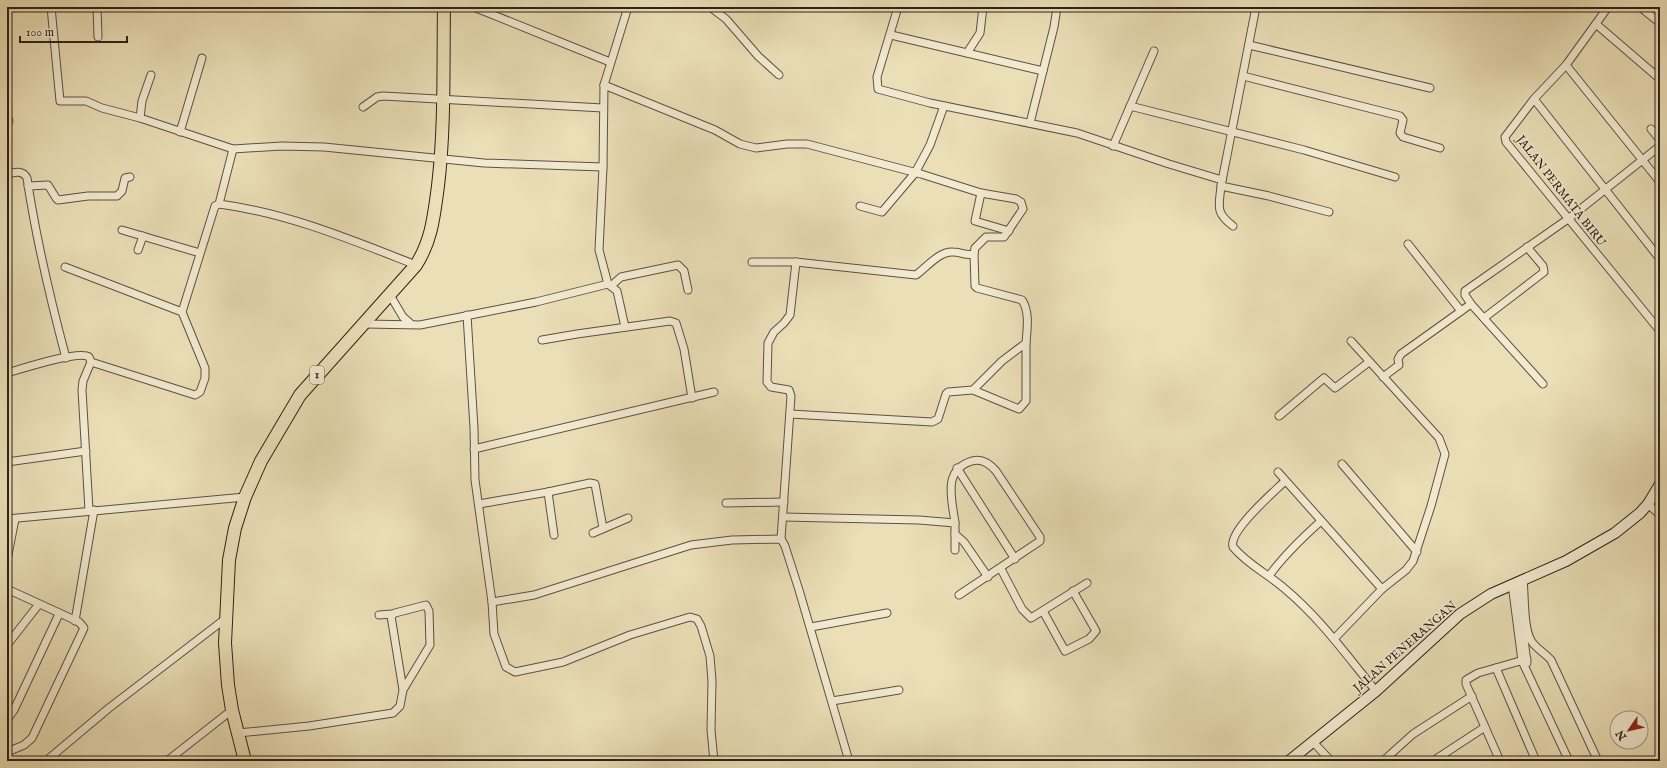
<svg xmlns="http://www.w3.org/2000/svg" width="1667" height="768" viewBox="0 0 1667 768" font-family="'IM FELL English',serif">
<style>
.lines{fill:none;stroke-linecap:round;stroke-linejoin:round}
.street-casing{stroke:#5c5140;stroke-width:9}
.secondary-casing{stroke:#2d2219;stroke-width:12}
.highway-casing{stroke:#2d2219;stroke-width:14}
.street{stroke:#f2ead0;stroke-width:7}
.secondary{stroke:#f2ead0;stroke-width:10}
.highway{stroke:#ebdfb7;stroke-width:12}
.labels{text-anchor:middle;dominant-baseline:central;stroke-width:3;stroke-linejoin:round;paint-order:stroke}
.shield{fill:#f2ead0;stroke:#685e50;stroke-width:1}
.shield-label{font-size:11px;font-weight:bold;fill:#2d2219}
.street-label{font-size:12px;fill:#2d2219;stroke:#f2ead0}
</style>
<rect width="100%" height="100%" fill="#ebdfb7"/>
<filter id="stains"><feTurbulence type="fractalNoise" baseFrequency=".005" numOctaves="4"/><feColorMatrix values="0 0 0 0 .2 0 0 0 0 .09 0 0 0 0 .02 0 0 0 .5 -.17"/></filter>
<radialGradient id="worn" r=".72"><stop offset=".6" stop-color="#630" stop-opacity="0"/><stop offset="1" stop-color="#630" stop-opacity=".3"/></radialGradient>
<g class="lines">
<defs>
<g id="street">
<polyline points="51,7 60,101 86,101 102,108 140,118 233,149 282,146 324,147 484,163 603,167"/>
<polyline points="97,7 98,37"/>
<polyline points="710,7 726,19 758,56 779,75"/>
<polyline points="898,7 877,77 878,89 930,103 1077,133 1169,164 1222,180"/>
<polyline points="1608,7 1566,65 1534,99 1505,137 1506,142 1660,331"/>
<polyline points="1640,7 1660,23"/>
<polyline points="476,8 610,62"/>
<polyline points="1596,24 1660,79"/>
<polyline points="891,35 967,53 980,33 983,7"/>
<polyline points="1249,45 1430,88"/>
<polyline points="967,53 1043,71"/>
<polyline points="1566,65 1660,182"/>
<polyline points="1243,76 1400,116 1403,120 1400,133 1403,137 1440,148"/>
<path d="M604 85 715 130 740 144 756 148 787 144H807L921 174 981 193 1016 199 1021 202 1023 209 1004 237H986L975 248 974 254C966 256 961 252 953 252 939 251 926 268 916 275L796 262H752"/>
<polyline points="1534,99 1660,259"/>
<polyline points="1130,106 1304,150 1395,177"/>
<polyline points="363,107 377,97 383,96 603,108"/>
<polyline points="140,118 142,101 151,75"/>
<polyline points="7,122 9,121"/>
<polyline points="1030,123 1054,27 1057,7"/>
<polyline points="1651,129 1660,140"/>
<polyline points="180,132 202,58"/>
<polyline points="1113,146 1154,51"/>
<path d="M233 149 219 204C288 213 352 240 416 265"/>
<path d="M7 174C15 172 23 170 27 178 36 239 50 298 66 358"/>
<polyline points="28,186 48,185 56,198 58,200 88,196 117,196 122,191 125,178 130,177"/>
<polyline points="1221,186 1269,196 1329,212"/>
<polyline points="981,193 975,221 1009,231"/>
<polyline points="860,206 882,212 915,173 930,145 944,106"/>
<path d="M1233 226C1215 212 1219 207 1221 186L1256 7"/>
<polyline points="122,230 200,253"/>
<polyline points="1408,244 1461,311"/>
<polyline points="138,250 143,236"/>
<polyline points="65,267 182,312 205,368 205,378 200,392 195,395 91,362"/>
<polyline points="608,284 599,250 603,167 604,85 628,7"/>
<polyline points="612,285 621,277 678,265 684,271 688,290"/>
<polyline points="390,295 403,317 411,324"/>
<polyline points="182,312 215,206 219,204"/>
<polyline points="467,315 474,428 475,480 492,602 534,595 691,545 732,540 781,539 785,546 799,590 849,761"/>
<polyline points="1484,318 1544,272 1543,266 1527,247"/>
<polyline points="365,324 420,325 536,302 608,284 617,291 625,327"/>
<polyline points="542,340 577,334 670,321 676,323 684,349 692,398"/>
<path d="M7 373C21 369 79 350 89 357L91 362 83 381 82 390 89 510"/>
<polyline points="1383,377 1399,365 1398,359 1401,354 1471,304"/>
<polyline points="1543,384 1471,304 1465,295 1465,291 1568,219 1660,146"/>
<polyline points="973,390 1019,409 1026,401 1026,343"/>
<path d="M790 414 932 422 938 419 946 394 948 392 973 390 1002 361 1026 343C1027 329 1030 312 1022 300L977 288 975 286 974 254"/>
<polyline points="1279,416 1324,378 1335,388 1369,362"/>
<polyline points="474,449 714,392"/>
<polyline points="7,462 86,451"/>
<polyline points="1342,464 1417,552"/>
<polyline points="957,468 1015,559"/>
<polyline points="1278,472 1382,589"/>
<path d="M1285 481C1274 492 1228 531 1233 547 1248 565 1268 574 1285 589 1320 618 1347 656 1376 691"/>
<polyline points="548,492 590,483 595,484 603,528"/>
<polyline points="726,503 784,502"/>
<polyline points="479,504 548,492 554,535"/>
<polyline points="1648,504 1660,515"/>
<polyline points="783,517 919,520 955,523 955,550"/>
<polyline points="7,519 245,497"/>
<path d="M955 523C952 499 942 470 972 461 982 458 990 464 996 471L1040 537V541L959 595"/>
<polyline points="593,533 628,518"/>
<polyline points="955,534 964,542 988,577"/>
<polyline points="781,539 791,396 789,390 771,387 767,382 768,343 774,332 784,323 790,315 796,262"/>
<polyline points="7,560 15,519"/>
<polyline points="1001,569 1022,609 1031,618 1087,583"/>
<path d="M1269 576C1284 555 1302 538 1321 521"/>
<path d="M1523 579C1525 596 1523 629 1532 642 1537 649 1545 653 1551 660L1598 761"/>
<polyline points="1517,582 1527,663"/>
<polyline points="1512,584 1522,661 1569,761"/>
<polyline points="7,589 79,622 84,628 32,738 24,745 7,752"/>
<polyline points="492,602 494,634 506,667 515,672 563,662 630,635 690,617 697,619 701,626 710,656 712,681 711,730 714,761"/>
<polyline points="1043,611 1065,651 1089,639 1096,631 1073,591"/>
<polyline points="379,615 392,614"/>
<polyline points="75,621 94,510"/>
<polyline points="811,627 887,613"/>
<polyline points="1334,639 1382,589 1406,570 1413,561 1431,506 1445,454 1439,438 1351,341"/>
<polyline points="7,645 39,604"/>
<polyline points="1496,668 1536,761"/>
<polyline points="832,701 899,690"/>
<polyline points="7,720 14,710 59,614"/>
<polyline points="238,733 309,726 393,713 400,706 403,690 430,645 429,611 426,605 395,613 391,616 403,690"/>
<polyline points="1314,743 1331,761"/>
<polyline points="46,761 109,708 225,619"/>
<polyline points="167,761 232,710"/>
<polyline points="1383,761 1413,734 1472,696"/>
<polyline points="1433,761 1485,727"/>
<polyline points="1500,761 1466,684 1466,680 1478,673 1527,659"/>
</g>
<polyline id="secondary" points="1289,761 1376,691 1460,614 1491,594 1566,561 1615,533 1640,513 1648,504 1660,484"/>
<path id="highway" d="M245 761 232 710 228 685 225 643 229 560 235 528 245 497 261 461 300 395 416 265C432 240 434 215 438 186 445 127 443 67 444 7"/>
</defs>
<use href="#street" class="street-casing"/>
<use href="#secondary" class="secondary-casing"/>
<use href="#highway" class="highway-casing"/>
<use href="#street" class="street"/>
<use href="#secondary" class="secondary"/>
<use href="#highway" class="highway"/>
</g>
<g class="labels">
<rect class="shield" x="310" y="366" width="14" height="18" rx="3"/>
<g class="shield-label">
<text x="317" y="375">1</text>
</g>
<g class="street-label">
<text transform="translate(1561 191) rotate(52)">JALAN PERMATA BIRU</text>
<text transform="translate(1405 647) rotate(-41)">JALAN PENERANGAN</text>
</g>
</g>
<rect width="1667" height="768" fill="none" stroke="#ebdfb7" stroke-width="24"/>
<rect x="8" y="8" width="1651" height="752" fill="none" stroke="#2d2219" stroke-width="2"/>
<rect x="12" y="12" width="1643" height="744" fill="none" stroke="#2d2219"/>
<g transform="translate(1629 730) rotate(236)"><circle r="19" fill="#f2ead0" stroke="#a39a87"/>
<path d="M0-3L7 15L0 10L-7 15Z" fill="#8f2418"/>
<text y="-6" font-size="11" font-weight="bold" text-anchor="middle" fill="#2d2219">N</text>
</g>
<path d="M20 36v6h107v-6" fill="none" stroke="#2d2219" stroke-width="2"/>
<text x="26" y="36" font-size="12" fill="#2d2219" stroke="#f2ead0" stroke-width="3" paint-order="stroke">100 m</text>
<rect width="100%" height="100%" filter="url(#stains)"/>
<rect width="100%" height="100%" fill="url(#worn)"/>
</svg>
